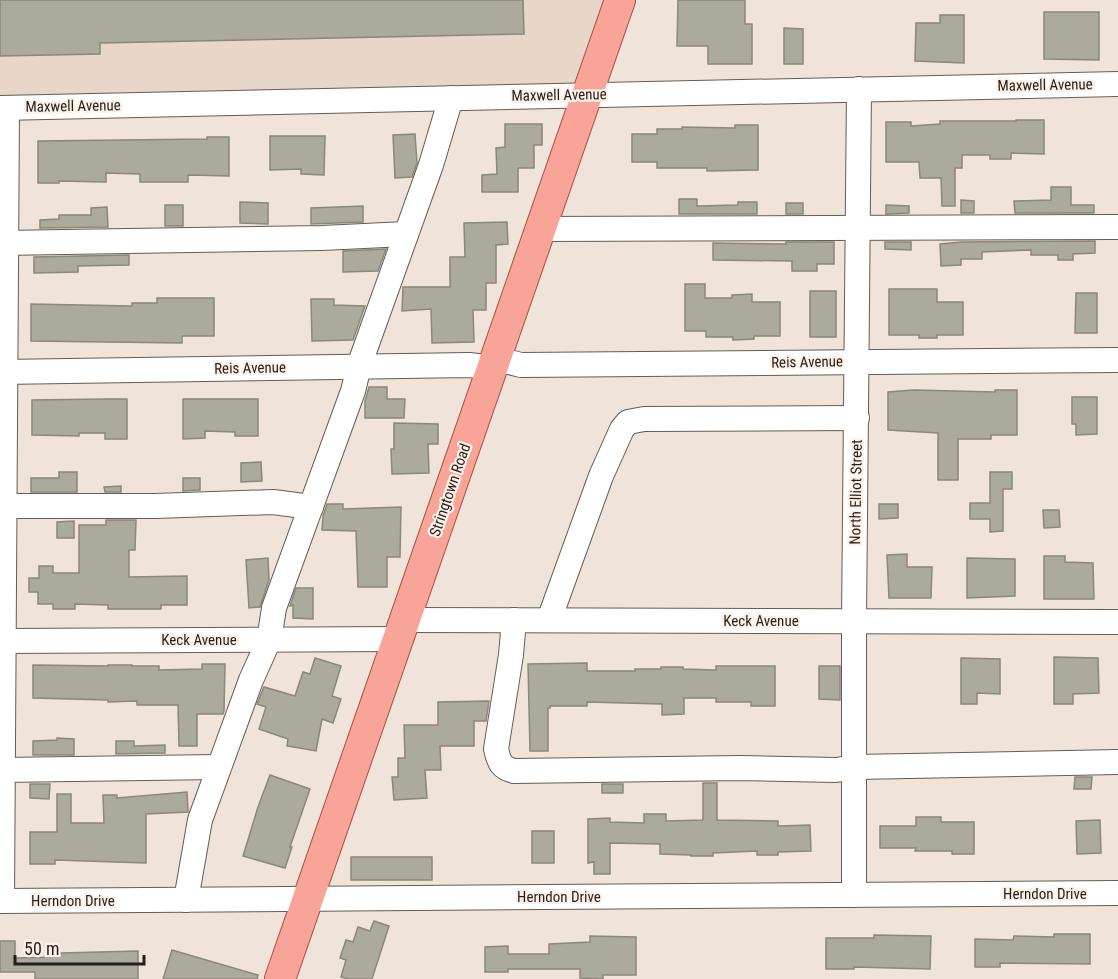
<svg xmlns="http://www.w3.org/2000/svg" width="1118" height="979" viewBox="0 0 1118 979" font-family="'Roboto Condensed',sans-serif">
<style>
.built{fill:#e8d6c8}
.building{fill:#acaa9d;stroke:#8a877b;stroke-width:1.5}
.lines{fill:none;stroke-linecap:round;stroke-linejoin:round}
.minor-casing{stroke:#655c53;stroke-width:26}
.major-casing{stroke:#aa4e40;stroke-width:32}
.minor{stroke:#fff;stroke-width:24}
.major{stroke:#f8a498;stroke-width:30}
.labels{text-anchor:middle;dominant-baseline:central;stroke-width:4.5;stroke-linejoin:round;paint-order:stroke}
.street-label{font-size:15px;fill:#231f1c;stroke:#fdf1e7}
</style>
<rect width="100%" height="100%" fill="#f0e4da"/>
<polygon class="built" points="0,0 620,0 587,94 0,107"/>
<g class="building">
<polygon points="0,0 523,0 524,34 100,43 100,54 0,56"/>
<polygon points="678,0 745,0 745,24 752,24 752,64 708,64 708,46 677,46"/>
<polygon points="1044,12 1099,12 1099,60 1044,59"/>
<polygon points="940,15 964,15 964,63 915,61 916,23 940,23"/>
<polygon points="784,28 803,29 803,64 784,64"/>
<polygon points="1016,120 1044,120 1044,154 1011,153 1011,159 990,159 990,155 962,155 962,168 955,168 955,206 942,206 941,178 920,178 919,162 886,162 886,122 911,122 911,126 940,124 940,121 1016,121"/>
<polygon points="505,124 542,124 542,145 534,145 534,168 518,168 518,192 482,192 482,175 497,174 496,148 505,147"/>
<polygon points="735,125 758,125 758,170 707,171 707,168 657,168 657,162 632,162 632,134 657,134 657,129 682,129 682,127 735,128"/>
<polygon points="415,134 417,163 412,177 395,178 393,135"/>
<polygon points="270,136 325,136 324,175 301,174 301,169 270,170"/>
<polygon points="207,137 229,137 229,176 188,175 188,182 140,182 140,174 106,173 106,182 59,181 59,183 38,183 38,141 207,139"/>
<polygon points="1051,187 1071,187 1071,205 1094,205 1094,213 1015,213 1014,201 1051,200"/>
<polygon points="679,199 697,199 697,206 738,205 738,202 757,202 757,214 679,214"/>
<polygon points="961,200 974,201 974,213 961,213"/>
<polygon points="240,202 268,203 268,224 240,223"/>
<rect x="786" y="203" width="17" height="11"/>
<rect x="165" y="205" width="18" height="21"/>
<polygon points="886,205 909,206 909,213 886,214"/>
<polygon points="363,206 363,222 311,224 311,208"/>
<polygon points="107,207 108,227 40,228 40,220 59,219 59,215 91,215 91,208"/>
<polygon points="507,222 508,244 496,245 496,283 486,283 486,310 473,310 474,342 432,343 431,309 402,311 403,287 450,287 450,257 465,257 464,223"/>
<polygon points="1095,241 1095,253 1073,254 1073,260 1058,260 1058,255 1031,255 1031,250 982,252 982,259 961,259 961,265 941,266 940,244 961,242"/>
<polygon points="786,242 834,242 834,264 817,264 817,271 792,271 792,261 713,260 713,243 786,244"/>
<polygon points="885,242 911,242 911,250 885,249"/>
<polygon points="386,249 378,271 343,272 343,251"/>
<polygon points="129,255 129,265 78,266 78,272 34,273 34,257"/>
<polygon points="685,284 705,284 705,298 732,298 732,295 752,294 752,302 780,302 780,336 754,336 754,339 733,340 733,337 706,337 706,331 685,331"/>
<polygon points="889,289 937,289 937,302 963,302 963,335 937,335 937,338 919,338 919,335 889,335"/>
<rect x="810" y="291" width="26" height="46"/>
<polygon points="1076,293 1097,293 1097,333 1075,333"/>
<polygon points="157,298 214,298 214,336 182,336 182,343 31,341 31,304 132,306 132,303 157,303"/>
<polygon points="311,299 334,299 334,305 365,306 353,340 312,341"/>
<polygon points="369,387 387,387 387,399 405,399 404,418 365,418 365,401"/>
<polygon points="914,390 995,392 995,390 1017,390 1017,435 991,435 991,439 958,439 958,480 938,480 938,433 888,430 888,392"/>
<polygon points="1072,397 1097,397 1097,434 1076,435 1076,424 1072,424"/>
<polygon points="106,399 127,399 127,439 105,439 105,433 79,433 79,436 32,435 32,400"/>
<polygon points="183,399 258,399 258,436 235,436 235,432 205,431 205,438 183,439"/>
<polygon points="394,423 438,424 438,444 428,444 429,473 392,474 391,449 394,449"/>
<polygon points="261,462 262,481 241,482 241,463"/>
<polygon points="59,472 77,472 77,492 31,492 31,478 59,478"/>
<polygon points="990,472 1012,472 1012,489 1003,489 1003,531 990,532 990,519 970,519 970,503 990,503"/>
<polygon points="183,478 200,478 200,490 183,491"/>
<polygon points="121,486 121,492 105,492 104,487"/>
<polygon points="327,504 343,504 343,509 401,507 400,557 387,557 387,587 358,587 356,531 322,530 323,516"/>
<polygon points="879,504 898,504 898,518 879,519"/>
<polygon points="1043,510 1059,510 1060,527 1044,528"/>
<polygon points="106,520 136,520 135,550 129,550 129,577 187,576 187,605 161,605 161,609 108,609 108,605 75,604 75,609 53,609 53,604 38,604 38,592 29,592 29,578 39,578 39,566 53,566 53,573 79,573 79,525 106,525"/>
<polygon points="74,521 74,538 57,538 57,522"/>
<polygon points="907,554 907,567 932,567 931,598 889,598 887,555"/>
<polygon points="1044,556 1065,556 1065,562 1093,563 1094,599 1044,599"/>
<polygon points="268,558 269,580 260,607 249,608 246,560"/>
<polygon points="967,558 1015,559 1015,596 967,598"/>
<polygon points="296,588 313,588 313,619 293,618 293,605 290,606"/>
<polygon points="1054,657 1098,658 1099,693 1073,694 1073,704 1054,704"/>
<polygon points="315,658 341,666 332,696 341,699 333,723 322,719 316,751 287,746 288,739 259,729 266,707 257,704 264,687 295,696 303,672 310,674"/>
<polygon points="961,658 1000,659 1000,694 977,693 977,704 961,704"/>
<polygon points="587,663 587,671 635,671 635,669 661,669 661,667 683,667 683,669 716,670 716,666 775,666 775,706 751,706 751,702 716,702 716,698 684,698 684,714 662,715 662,704 587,702 587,706 550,706 550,708 548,708 548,751 530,751 528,664"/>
<polygon points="202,664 225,664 224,711 223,714 197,714 197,746 179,746 178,705 137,705 137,701 108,702 108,700 33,698 33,665 108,666 108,665 132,665 132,666 159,666 159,670 202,669"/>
<polygon points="819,666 840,666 840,700 819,699"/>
<polygon points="489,701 486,721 474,721 474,746 440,746 441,770 425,770 427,798 394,800 392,777 398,777 398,758 405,758 404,725 438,725 438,702"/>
<polygon points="57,738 74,739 74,755 33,755 33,741 57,740"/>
<polygon points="116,741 134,741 134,746 165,745 165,753 116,754"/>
<polygon points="270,775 310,789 290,847 292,847 285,868 243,856 258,807"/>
<polygon points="1075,777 1092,777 1091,789 1074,789"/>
<polygon points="703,783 717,783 717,820 778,821 778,826 810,825 811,851 778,852 778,855 757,855 757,851 713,853 713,856 691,856 691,855 660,854 660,844 610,843 610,874 594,874 594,862 588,863 588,819 610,818 610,822 644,823 644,814 666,814 666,821 703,820"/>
<polygon points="30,784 50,784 49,799 30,798"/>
<rect x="602" y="784" width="21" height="9"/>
<polygon points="187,792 188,812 146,814 146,863 55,860 55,864 30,864 30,832 57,832 57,794 71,794 71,823 104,823 103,795 117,795 117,798"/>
<polygon points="916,817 941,817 941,822 974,822 974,854 952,854 952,851 915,851 916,848 880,848 880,826 916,826"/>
<polygon points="1100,820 1101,853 1077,854 1076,821"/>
<rect x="532" y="831" width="22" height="32"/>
<rect x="351" y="857" width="81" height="23"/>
<polygon points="374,921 389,926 372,979 348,979 341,977 346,960 340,958 346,940 353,942 358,927 370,931"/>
<polygon points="1054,934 1090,934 1090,964 1000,963 1000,967 975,967 975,939 1013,940 1014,936 1054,937"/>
<polygon points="874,935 931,936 930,969 854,967 854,969 826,969 826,938 874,938"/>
<polygon points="590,936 636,937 636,975 603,975 603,979 580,978 580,969 508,969 508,972 485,972 485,947 508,946 508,954 549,954 549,944 590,942"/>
<polygon points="0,941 15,941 15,958 60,957 60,953 138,951 138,979 35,979 35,972 0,972"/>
<polygon points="172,950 258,975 257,979 163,979"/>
</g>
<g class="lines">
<defs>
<g id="minor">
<polyline points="0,108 1118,84"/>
<polyline points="540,229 1118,227"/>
<polyline points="0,243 322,238 406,234"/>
<polyline points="498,355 509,362 521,365 1118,360"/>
<polyline points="0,372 469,365 478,366 486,370 487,384"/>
<polyline points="0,506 155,506 273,502 311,507"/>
<polyline points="405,620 1118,622"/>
<path d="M514 620 511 655 496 749C499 762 501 768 514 771L741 768 836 770 855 767 1118 762"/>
<polyline points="549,620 601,476 622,429 628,422 644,419 857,418"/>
<polyline points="0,641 398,639"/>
<polyline points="0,770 218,767"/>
<polyline points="854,895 854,621 859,89"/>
<polyline points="186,900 200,820 251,680 269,640 274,608 353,391 359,366 431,165 451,98"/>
<polyline points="0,901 1118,893"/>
<polyline points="2,901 7,108"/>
</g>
<polyline id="major" points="280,979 620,0"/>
</defs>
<use href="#minor" class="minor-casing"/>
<use href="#major" class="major-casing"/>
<use href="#minor" class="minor"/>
<use href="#major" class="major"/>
</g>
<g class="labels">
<g class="street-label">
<text transform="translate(1045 85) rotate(-1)">Maxwell Avenue</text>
<text transform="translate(559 95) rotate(-1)">Maxwell Avenue</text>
<text transform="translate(73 106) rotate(-1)">Maxwell Avenue</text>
<text transform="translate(807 362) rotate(-1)">Reis Avenue</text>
<text transform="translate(250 368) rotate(-1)">Reis Avenue</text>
<text transform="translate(450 490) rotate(-71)">Stringtown Road</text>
<text transform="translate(856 492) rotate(-89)">North Elliot Street</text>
<text x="761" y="621">Keck Avenue</text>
<text x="199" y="640">Keck Avenue</text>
<text x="1045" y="894">Herndon Drive</text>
<text x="559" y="897">Herndon Drive</text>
<text x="73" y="901">Herndon Drive</text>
</g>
</g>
<path d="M15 955v9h129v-9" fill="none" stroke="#231f1c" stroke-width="3"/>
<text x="24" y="955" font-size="18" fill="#231f1c" stroke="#fdf1e7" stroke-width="4.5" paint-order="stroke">50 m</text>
</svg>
